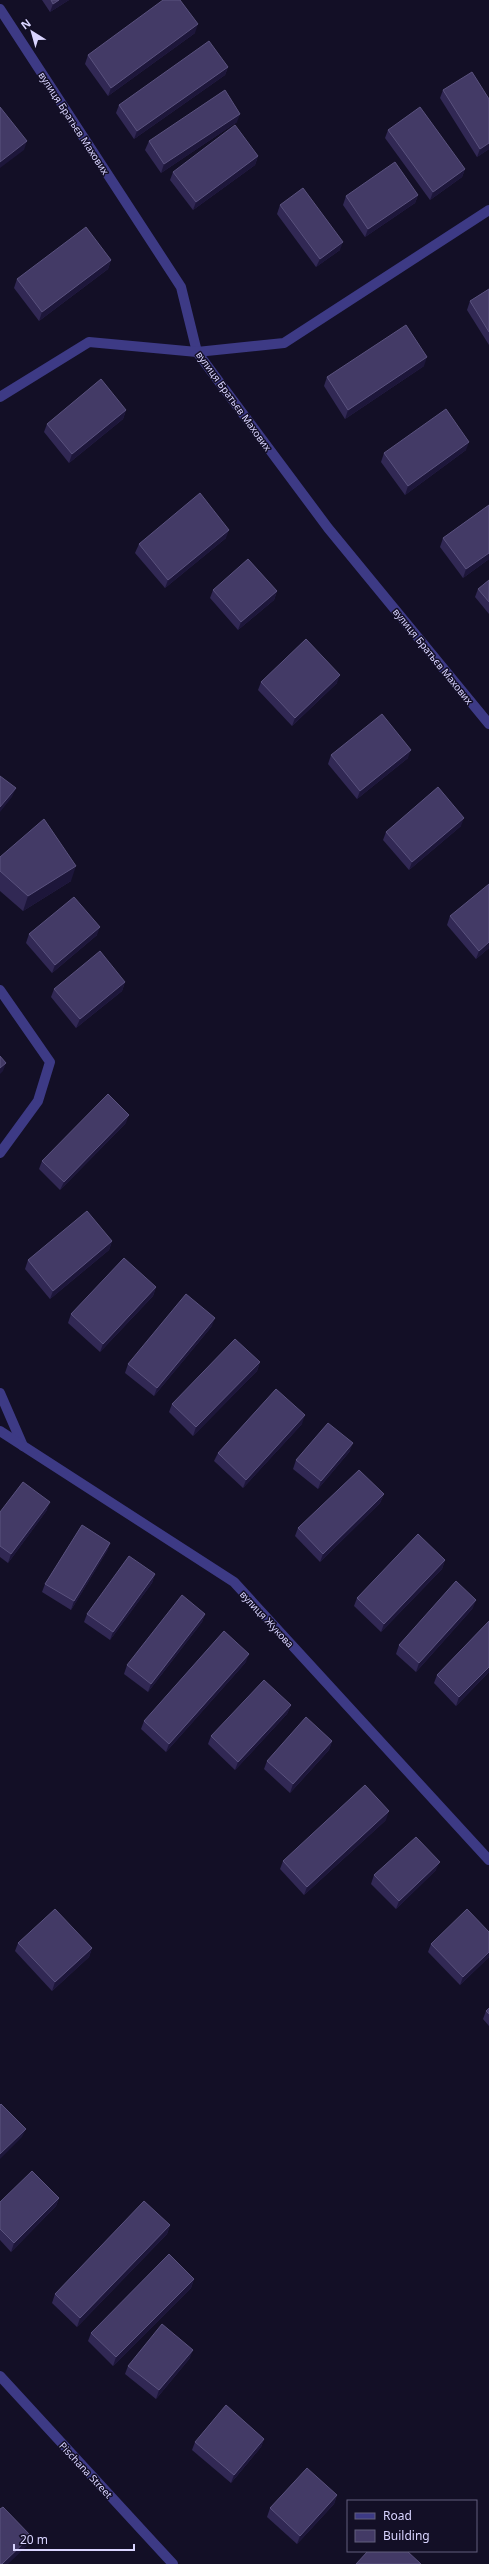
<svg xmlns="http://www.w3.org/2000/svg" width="489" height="2564" viewBox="0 0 489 2564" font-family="'Noto Sans',sans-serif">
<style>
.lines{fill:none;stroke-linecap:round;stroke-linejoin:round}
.street{stroke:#3d3a85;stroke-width:10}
.wall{fill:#312854}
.shaded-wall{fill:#1d163a}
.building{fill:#433a66;stroke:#5a527e}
.labels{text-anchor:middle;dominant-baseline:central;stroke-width:3;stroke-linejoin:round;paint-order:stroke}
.street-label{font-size:10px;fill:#d9d4ff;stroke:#130f26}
</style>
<rect width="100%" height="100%" fill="#130f26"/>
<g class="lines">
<g class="street">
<polyline points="0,9 181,287 197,352 328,528 489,724"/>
<polyline points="0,397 89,342 197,352 284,343 489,210"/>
<polyline points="0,990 50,1062 38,1101 0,1153"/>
<polyline points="0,1393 23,1446"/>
<polyline points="0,1431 234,1582 489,1860"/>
<polyline points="0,2376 173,2564"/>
</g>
</g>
<g class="wall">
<polygon points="42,0 69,0 50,12"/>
<polygon points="195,33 108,96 85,64 88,55"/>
<polygon points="228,67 225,75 134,139 116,113 119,105"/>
<polygon points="443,90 489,149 477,157 440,98"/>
<polygon points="237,122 161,173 145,150 149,141"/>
<polygon points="388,130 465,169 462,177 430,200 385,138"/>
<polygon points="258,156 255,165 193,210 170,180 173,172"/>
<polygon points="418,195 415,203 365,237 343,205 346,196"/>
<polygon points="280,205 340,250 316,267 277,214"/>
<polygon points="111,260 108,269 39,321 14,288 17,279"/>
<polygon points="489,289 489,345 467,310 470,301"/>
<polygon points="424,366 345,419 324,386 327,377"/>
<polygon points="126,410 123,419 69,463 44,432 47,424"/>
<polygon points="466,450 405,495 381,462 384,453"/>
<polygon points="489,505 489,559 463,578 440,547 443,538"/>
<polygon points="226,538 165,588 135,553 139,544"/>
<polygon points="489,580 489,614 475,597 478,589"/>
<polygon points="213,590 277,591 274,600 238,630 210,598"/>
<polygon points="261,682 337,683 292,726 258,690"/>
<polygon points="331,755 408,758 357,799 328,764"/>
<polygon points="461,826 409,870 383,840 386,832"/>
<polygon points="0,857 71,881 23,911 0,891"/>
<polygon points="450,916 489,948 476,959 447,925"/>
<polygon points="29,934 97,935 52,973 26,943"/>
<polygon points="125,982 122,991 76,1028 51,997 54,989"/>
<polygon points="126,1123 60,1190 39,1169 42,1161"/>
<polygon points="112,1241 109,1250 50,1299 25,1269 28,1260"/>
<polygon points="156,1287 153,1296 100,1352 68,1323 71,1314"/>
<polygon points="212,1326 154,1396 125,1373 128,1364"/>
<polygon points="260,1362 257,1371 193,1436 169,1412 172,1404"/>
<polygon points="302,1424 243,1488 214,1461 218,1453"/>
<polygon points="350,1451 318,1489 293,1469 296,1460"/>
<polygon points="384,1494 380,1503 320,1562 295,1536 298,1528"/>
<polygon points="47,1510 8,1563 0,1557 0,1512"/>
<polygon points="110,1543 107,1551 71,1610 42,1592 45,1584"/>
<polygon points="445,1560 442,1569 381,1632 354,1606 357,1598"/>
<polygon points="155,1574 152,1583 110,1640 84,1622 87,1614"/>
<polygon points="473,1608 416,1672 396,1654 399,1645"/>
<polygon points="205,1614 202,1622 148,1692 124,1674 127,1665"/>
<polygon points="489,1621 489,1672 456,1706 434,1683 437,1675"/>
<polygon points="246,1662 166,1752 141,1729 144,1721"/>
<polygon points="291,1705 287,1714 235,1770 208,1744 211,1736"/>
<polygon points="332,1741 329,1750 290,1793 264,1769 267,1761"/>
<polygon points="386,1820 304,1895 280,1869 283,1861"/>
<polygon points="436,1870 396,1909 371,1884 374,1875"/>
<polygon points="489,1932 489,1957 460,1985 428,1952 431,1944"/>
<polygon points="18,1943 92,1948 89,1957 52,1991 15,1951"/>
<polygon points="489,2008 489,2026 483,2019 486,2011"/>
<polygon points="59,2198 56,2206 11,2252 0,2240 0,2202"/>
<polygon points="170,2225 167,2234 77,2327 52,2303 55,2294"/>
<polygon points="194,2279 191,2288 113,2366 88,2341 91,2333"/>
<polygon points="190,2358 156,2399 125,2374 128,2366"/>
<polygon points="264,2439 261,2447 231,2483 192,2450 195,2442"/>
<polygon points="337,2495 334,2504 297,2544 267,2517 270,2508"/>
</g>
<g class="shaded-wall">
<polygon points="59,0 69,0 50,12 53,4"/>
<polygon points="198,24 195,33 108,96 111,88"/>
<polygon points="228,67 225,75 134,139 137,131"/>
<polygon points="240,114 237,122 161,173 164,164"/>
<polygon points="27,141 24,150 0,168 0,162"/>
<polygon points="489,143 489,149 477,157 480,149"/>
<polygon points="258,156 255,165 193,210 196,202"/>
<polygon points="465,169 462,177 430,200 433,192"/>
<polygon points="418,195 415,203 365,237 368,229"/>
<polygon points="343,242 340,250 316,267 320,259"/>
<polygon points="111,260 108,269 39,321 42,312"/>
<polygon points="427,357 424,366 345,419 348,410"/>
<polygon points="126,410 123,419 69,463 72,454"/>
<polygon points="469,442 466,450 405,495 408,486"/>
<polygon points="229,530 226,538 165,588 168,580"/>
<polygon points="489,553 489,559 463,578 466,569"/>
<polygon points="277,591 274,600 238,630 241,622"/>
<polygon points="340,675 337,683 292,726 295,718"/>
<polygon points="411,750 408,758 357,799 360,791"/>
<polygon points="16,788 12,797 0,812 0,807"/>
<polygon points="464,818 461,826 409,870 412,862"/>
<polygon points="76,866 71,881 23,911 28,896"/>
<polygon points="100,927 97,935 52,973 55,965"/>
<polygon points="489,942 489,948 476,959 479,951"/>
<polygon points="125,982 122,991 76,1028 80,1019"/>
<polygon points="6,1063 3,1071 0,1074 0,1068"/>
<polygon points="129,1115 126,1123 60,1190 64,1182"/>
<polygon points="112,1241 109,1250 50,1299 53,1291"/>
<polygon points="156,1287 153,1296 100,1352 103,1344"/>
<polygon points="215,1318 212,1326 154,1396 157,1388"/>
<polygon points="260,1362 257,1371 193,1436 196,1427"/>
<polygon points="305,1415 302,1424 243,1488 246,1480"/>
<polygon points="353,1443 350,1451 318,1489 321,1481"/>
<polygon points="384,1494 380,1503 320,1562 323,1554"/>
<polygon points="50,1502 47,1510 8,1563 11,1554"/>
<polygon points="110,1543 107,1551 71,1610 74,1601"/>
<polygon points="445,1560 442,1569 381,1632 384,1624"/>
<polygon points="155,1574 152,1583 110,1640 113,1632"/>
<polygon points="476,1600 473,1608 416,1672 419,1663"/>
<polygon points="205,1614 202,1622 148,1692 151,1684"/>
<polygon points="249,1654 246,1662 166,1752 169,1744"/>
<polygon points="489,1667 489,1672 456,1706 459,1697"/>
<polygon points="291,1705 287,1714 235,1770 238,1762"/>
<polygon points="332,1741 329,1750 290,1793 293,1784"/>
<polygon points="389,1811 386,1820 304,1895 307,1887"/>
<polygon points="440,1862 436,1870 396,1909 399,1901"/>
<polygon points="92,1948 89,1957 52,1991 55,1982"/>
<polygon points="489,1952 489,1957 460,1985 463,1977"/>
<polygon points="26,2129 22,2137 0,2159 0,2154"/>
<polygon points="59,2198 56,2206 11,2252 14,2243"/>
<polygon points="170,2225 167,2234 77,2327 80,2318"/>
<polygon points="194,2279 191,2288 113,2366 116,2357"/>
<polygon points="193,2350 190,2358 156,2399 159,2390"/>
<polygon points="264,2439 261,2447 231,2483 234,2475"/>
<polygon points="337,2495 334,2504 297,2544 300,2536"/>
<polygon points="31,2536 28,2545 8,2564 2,2564"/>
</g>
<g class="building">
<polygon points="51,0 59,0 53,4"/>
<polygon points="163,0 180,0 198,24 111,88 88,55"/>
<polygon points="209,41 228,67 137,131 119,105"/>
<polygon points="472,72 489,99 489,143 480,149 443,90"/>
<polygon points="225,90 240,114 164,164 149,141"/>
<polygon points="0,107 27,141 0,162"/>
<polygon points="420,107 465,169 433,192 388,130"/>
<polygon points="235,125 258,156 196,202 173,172"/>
<polygon points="395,162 418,195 368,229 346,196"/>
<polygon points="303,188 343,242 320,259 280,205"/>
<polygon points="86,227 111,260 42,312 17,279"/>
<polygon points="489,289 489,332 470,301"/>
<polygon points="406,325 427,357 348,410 327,377"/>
<polygon points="101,379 126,410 72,454 47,424"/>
<polygon points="446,409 469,442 408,486 384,453"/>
<polygon points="200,493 229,530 168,580 139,544"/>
<polygon points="489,505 489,553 466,569 443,538"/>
<polygon points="248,559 277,591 241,622 213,590"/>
<polygon points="489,580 489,602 478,589"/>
<polygon points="306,639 340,675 295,718 261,682"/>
<polygon points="382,714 411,750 360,791 331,755"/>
<polygon points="0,776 16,788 0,807"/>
<polygon points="438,787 464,818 412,862 386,832"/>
<polygon points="44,819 76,866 28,896 0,871 0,857"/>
<polygon points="489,884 489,942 479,951 450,916"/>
<polygon points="74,897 100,927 55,965 29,934"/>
<polygon points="100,951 125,982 80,1019 54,989"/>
<polygon points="0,1056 6,1063 0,1068"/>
<polygon points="108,1094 129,1115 64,1182 42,1161"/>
<polygon points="87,1211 112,1241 53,1291 28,1260"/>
<polygon points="124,1258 156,1287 103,1344 71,1314"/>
<polygon points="186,1294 215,1318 157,1388 128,1364"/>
<polygon points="235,1339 260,1362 196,1427 172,1404"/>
<polygon points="276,1389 305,1415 246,1480 218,1453"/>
<polygon points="328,1423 353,1443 321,1481 296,1460"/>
<polygon points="359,1470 384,1494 323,1554 298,1528"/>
<polygon points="23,1482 50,1502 11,1554 0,1546 0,1512"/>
<polygon points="82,1525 110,1543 74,1601 45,1584"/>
<polygon points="418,1534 445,1560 384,1624 357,1598"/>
<polygon points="129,1556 155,1574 113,1632 87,1614"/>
<polygon points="456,1581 476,1600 419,1663 399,1645"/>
<polygon points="182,1595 205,1614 151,1684 127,1665"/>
<polygon points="489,1621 489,1667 459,1697 437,1675"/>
<polygon points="224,1631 249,1654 169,1744 144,1721"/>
<polygon points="264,1680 291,1705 238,1762 211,1736"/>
<polygon points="306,1717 332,1741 293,1784 267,1761"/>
<polygon points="365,1785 389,1811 307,1887 283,1861"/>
<polygon points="416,1837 440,1862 399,1901 374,1875"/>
<polygon points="55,1909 92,1948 55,1982 18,1943"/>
<polygon points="467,1909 489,1932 489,1952 463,1977 431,1944"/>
<polygon points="489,2008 489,2014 486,2011"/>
<polygon points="1,2104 26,2129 0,2154 0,2105"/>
<polygon points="32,2171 59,2198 14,2243 0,2229 0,2202"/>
<polygon points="144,2201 170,2225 80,2318 55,2294"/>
<polygon points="169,2254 194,2279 116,2357 91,2333"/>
<polygon points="162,2324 193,2350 159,2390 128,2366"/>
<polygon points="226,2405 264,2439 234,2475 195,2442"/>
<polygon points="307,2468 337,2495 300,2536 270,2508"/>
<polygon points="3,2507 31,2536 2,2564 0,2564 0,2509"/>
<polygon points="368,2551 407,2551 421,2564 356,2564"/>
</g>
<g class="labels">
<g class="street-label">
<text transform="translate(74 123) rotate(57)">вулиця Братьєв Махових</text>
<text transform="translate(234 401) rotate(54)">вулиця Братьєв Махових</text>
<text transform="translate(433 656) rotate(51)">вулиця Братьєв Махових</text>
<text transform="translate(267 1619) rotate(47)">вулиця Жукова</text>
<text transform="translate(86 2470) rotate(47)">Pischana Street</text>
</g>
</g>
<rect x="347" y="2500" width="130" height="52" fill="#130f26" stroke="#625e7d"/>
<rect x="355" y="2513" width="20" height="6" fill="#3d3a85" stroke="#625e7d"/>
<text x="383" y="2520" font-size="12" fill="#d9d4ff">Road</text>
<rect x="355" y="2530" width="20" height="12" fill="#433a66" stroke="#625e7d"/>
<text x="383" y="2540" font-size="12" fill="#d9d4ff">Building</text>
<g transform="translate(32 32) rotate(323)" stroke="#130f26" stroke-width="3" paint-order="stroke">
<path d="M0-3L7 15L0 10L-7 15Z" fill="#d9d4ff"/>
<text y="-6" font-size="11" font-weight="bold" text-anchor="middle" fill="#d9d4ff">N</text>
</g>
<path d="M14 2544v6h120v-6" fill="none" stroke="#d9d4ff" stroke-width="2"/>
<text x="20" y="2544" font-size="12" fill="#d9d4ff" stroke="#130f26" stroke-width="3" paint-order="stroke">20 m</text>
</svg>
